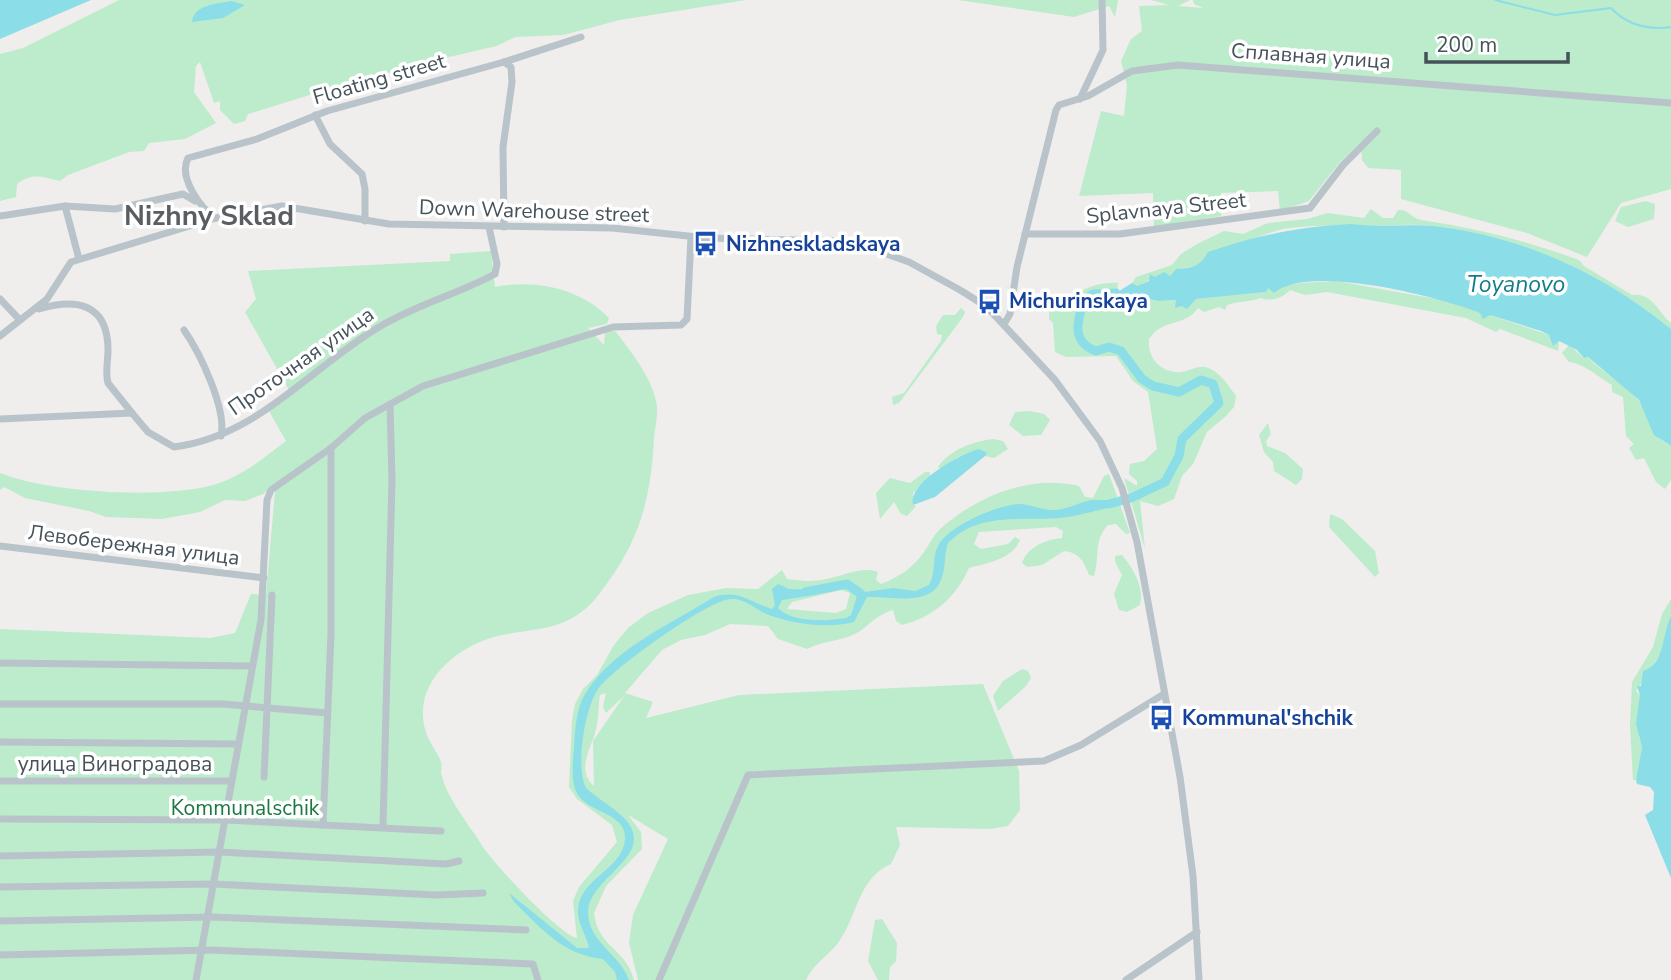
<svg xmlns="http://www.w3.org/2000/svg" width="1671" height="980" viewBox="0 0 1671 980" font-family="'Nunito Sans',sans-serif">
<style>
.green{fill:#bceccb;fill-rule:evenodd}
.water{fill:#8bdde8}
.lines{fill:none;stroke-linecap:round;stroke-linejoin:round}
.stream{stroke:#8bdde8;stroke-width:2}
.river{stroke:#8bdde8;stroke-width:9}
.minor{stroke:#b9c3ca;stroke-width:7}
.labels{text-anchor:middle;dominant-baseline:central;stroke-width:7;stroke-linejoin:round;paint-order:stroke}
.street-label{font-size:21px;fill:#46525a;stroke:#fff}
.transit-label{font-size:21px;font-weight:bold;fill:#164399;stroke:#fff;text-anchor:start}
.park-label{font-size:21px;fill:#1a7840;stroke:#fff}
.water-label{font-size:23px;font-style:italic;fill:#127d8b;stroke:#fff}
.district-label{font-size:28px;font-weight:bold;fill:#5a5e62;stroke:#fff}
</style>
<rect width="100%" height="100%" fill="#f0eded"/>
<g class="green">
<path d="M119 0H746L620 20 563 35 515 37 497 46 423 63 406 74 382 73 373 80 316 93 248 114 245 121 234 124 220 110V101L214 103 200 62 196 66 194 92 216 123 185 139 149 143 144 151 129 152 68 175 60 181C43 177 32 172 17 184L16 197 0 201V54L23 48Z"/>
<polygon points="958,0 1118,0 1118,1 1115,17 1109,6 1074,17"/>
<polygon points="1151,0 1190,0 1178,6 1203,8 1194,4 1193,0 1671,0 1671,189 1621,203 1587,257 1527,233 1401,199 1401,170 1368,168 1362,160 1361,142 1340,162 1309,201 1280,211 1278,191 1221,193 1221,216 1154,227 1153,193 1079,196 1101,111 1124,116 1127,85 1121,61 1131,39 1142,31 1139,6 1169,5"/>
<polygon points="1646,201 1655,204 1654,219 1628,227 1615,221 1621,207"/>
<path d="M1371 209 1383 218H1393L1398 210C1409 209 1411 218 1421 220 1475 228 1528 241 1579 260L1584 266 1632 295C1652 292 1658 312 1671 323V329C1600 271 1514 232 1421 225 1402 224 1382 226 1363 226 1338 225 1313 225 1289 228 1249 234 1213 267 1176 269L1170 276 1154 277 1137 287 1132 283 1136 277 1172 265 1181 254 1197 244 1224 231 1243 234 1268 223 1307 219 1328 213 1364 218Z"/>
<path d="M491 251 495 287C535 279 580 288 609 318L607 324 588 328 604 345 605 333 611 329 616 332C632 353 653 379 657 406 658 416 655 428 654 438 651 494 642 535 608 582 600 593 592 605 580 613 555 632 523 629 494 637 455 648 413 683 425 729 428 741 437 751 441 762 442 765 441 770 441 773 447 799 469 824 483 847 494 864 560 935 577 938L573 901 579 887 617 842 612 825 577 799 569 787 572 720 575 704 583 689 597 675 614 645 628 628 648 613 688 595 726 588 758 589 782 570 787 579C799 581 815 582 827 579 844 576 861 566 878 572L876 580 881 584C899 577 913 568 924 552 929 545 933 536 939 530 975 497 1030 474 1079 486L1085 497 1093 498 1104 476 1109 474 1130 533 1126 534 1116 524 1108 525C1093 541 1100 557 1094 576L1089 575C1084 562 1080 553 1064 551L1042 565 1027 567 1022 563C1028 546 1046 540 1062 538L1063 531 1056 527 979 532 974 544 981 549 1008 544 1015 537 1020 540C1013 559 987 563 969 568 956 597 934 617 902 625L896 621 893 610C872 617 869 627 855 634 840 641 823 641 807 649L778 639 768 626 730 624 705 635 681 640 662 650 625 693 653 702 646 718 739 695 983 684 1019 771 1020 810 1008 826 990 829 896 827 900 845 891 864C857 879 858 916 838 943 827 957 813 964 806 980H638L629 943 633 915 668 839 628 815 641 832 642 849 606 886 594 913C598 948 625 947 634 980H0V629L210 638 235 633 251 594 266 595 275 491 272 487 263 494 245 501 225 500 200 512 162 519 106 517 89 511 25 498 4 487 0 490V473C50 493 162 499 213 485 240 478 265 457 286 441L266 406 289 390 245 312 256 299 248 271 450 261V254ZM841 590 850 593 846 609 836 613 787 609 792 602ZM606 693 603 707 606 713 624 696 593 741 594 786C575 769 592 748 596 729 599 718 598 706 600 695Z"/>
<path d="M1336 281 1448 301 1549 335 1553 344 1559 341 1558 351 1500 329 1496 332 1466 318 1327 292 1305 295 1290 290C1283 298 1271 302 1261 298 1249 302 1239 301 1227 305L1225 310 1219 307 1204 312 1198 308C1184 328 1164 317 1149 339 1147 359 1162 374 1182 372 1189 371 1197 366 1204 367 1217 368 1229 386 1236 396L1234 407 1226 416 1207 432 1193 464 1182 476 1174 499 1158 506 1140 501 1145 549 1124 478 1137 486V481L1129 474 1130 464 1144 461 1157 449 1148 392 1133 381 1116 356 1066 357 1055 352 1053 323 1049 319V311H1054L1062 298C1082 292 1096 281 1118 283L1117 294 1159 301 1195 299 1266 292 1267 288 1301 283Z"/>
<polygon points="961,308 965,312 963,317 899,403 893,405 892,397 904,393 941,341 942,335 937,334 936,326 943,315 955,315"/>
<path d="M1569 345 1584 358 1588 357C1601 371 1623 383 1637 399 1652 416 1648 436 1671 446V480L1665 489 1656 482 1644 458 1636 460 1629 448 1634 444 1626 436 1623 397 1612 392V385C1600 378 1583 363 1569 362L1562 353Z"/>
<polygon points="1030,411 1044,414 1050,420 1041,435 1023,436 1009,425 1015,412"/>
<polygon points="1268,423 1271,434 1266,441 1267,446 1285,453 1303,469 1302,479 1296,485 1274,471 1273,462 1264,452 1259,435"/>
<path d="M993 439 1003 441 1008 449 994 458 985 456 986 452 958 457 940 469 938 467C951 449 972 442 993 439Z"/>
<polygon points="925,472 929,472 931,476 913,493 913,505 916,506 907,516 901,514 894,502 880,519 876,493 890,478 910,483"/>
<polygon points="1330,514 1342,519 1375,551 1379,573 1375,577 1329,527"/>
<path d="M1122 555C1133 568 1145 588 1140 605L1127 612 1119 610 1114 594 1122 575 1115 562V556Z"/>
<polygon points="1671,599 1671,616 1661,653 1636,691 1640,695 1639,736 1642,747 1636,780 1633,780 1630,725 1632,682 1653,647 1662,614"/>
<polygon points="1022,669 1028,671 1031,678 1026,686 998,711 993,696 1003,681"/>
<polygon points="882,919 897,943 896,961 890,967 889,980 878,980 868,961 875,920"/>
</g>
<g class="water">
<polygon points="0,0 91,0 0,39"/>
<path d="M231 1 245 5 223 18 192 22C194 4 217 4 231 1Z"/>
<path d="M1351 224C1380 228 1411 223 1441 227 1527 238 1605 275 1671 329V446L1654 435 1639 400 1588 357 1584 358 1577 350 1559 341 1553 346 1549 335 1541 331 1490 315 1483 319 1480 313C1440 297 1308 263 1274 293L1268 288 1266 292 1196 299 1187 309 1182 306 1175 308 1176 300 1159 301 1116 293 1132 283 1137 286 1149 281 1150 274 1155 277 1164 272 1170 276 1176 269C1191 268 1200 267 1208 252 1259 235 1296 227 1351 224Z"/>
<path d="M979 449 987 453 985 456 935 497 913 505C907 483 960 454 979 449Z"/>
<path d="M1092 500H1120L1121 504C1105 509 1084 514 1068 517 1027 523 981 509 948 543 944 554 946 566 942 577 933 608 892 596 867 597L854 622C826 629 791 624 764 613 753 607 744 598 730 599 707 601 612 669 598 689 585 708 575 767 586 788 598 799 613 807 624 818 660 856 587 877 588 913 589 943 620 954 629 980H617L615 972 603 959C563 955 542 929 514 902L509 893 577 948H589C587 936 579 927 578 913 577 878 623 871 625 839 627 813 589 813 578 795 570 783 573 761 574 748 575 732 576 710 584 696 610 650 671 624 714 597 739 589 749 602 772 609L775 605 772 589 778 584 789 589 815 590 807 596 782 600 778 608C792 623 827 621 846 618L851 615 858 593 893 588 915 591 929 585C937 571 931 558 939 544 951 525 997 505 1019 504 1031 504 1043 511 1056 510 1068 509 1080 502 1092 500Z"/>
<path d="M1671 616V878L1645 815 1653 810 1654 792 1650 787 1637 784 1636 780 1642 747 1636 724 1640 695 1637 686H1641L1643 671C1665 665 1662 634 1671 616Z"/>
</g>
<g class="lines">
<path class="stream" d="M1495 0 1555 15 1611 8C1627 25 1649 30 1671 27"/>
<g class="river">
<path d="M1109 504 1131 498 1165 482 1179 456 1182 439 1219 403 1213 384 1201 380 1179 392 1153 386 1142 379 1121 351 1109 347 1096 351C1071 342 1077 321 1084 300L1093 294 1116 293"/>
<polyline points="805,592 847,584 861,594"/>
</g>
<g class="minor">
<polyline points="1080,99 1103,50 1102,0"/>
<polyline points="315,115 330,144 362,174 365,189 365,221"/>
<polyline points="65,206 79,259"/>
<polyline points="0,216 65,206 115,209 183,194 195,201"/>
<path d="M216 218C200 208 178 177 188 158L257 139 327 111 504 62 581 37"/>
<polyline points="504,227 503,147 512,82 511,67 504,62"/>
<polyline points="1025,234 1120,234 1310,208 1343,165 1377,131"/>
<polyline points="0,299 19,319"/>
<path d="M39 309C76 298 108 303 108 350 108 361 105 372 108 383L132 413"/>
<polyline points="1004,324 1010,314 1017,267 1056,110 1059,105 1088,96 1132,71 1178,65 1671,103"/>
<path d="M184 330C200 353 227 409 221 436"/>
<polyline points="0,336 47,299 71,262 216,218 282,206 389,224 612,228 707,238 850,241 909,262 960,290 987,307 1055,380 1100,441 1122,488 1137,542 1180,777 1193,876 1199,980"/>
<path d="M0 419 132 413 148 432 174 447C257 437 310 368 379 327 415 305 458 294 495 274L497 264 489 227"/>
<polyline points="0,546 264,578"/>
<polyline points="0,663 252,666"/>
<polyline points="0,704 223,704 327,713"/>
<polyline points="0,742 237,744"/>
<polyline points="264,777 272,595"/>
<polyline points="0,781 230,781"/>
<polyline points="0,819 225,820 441,831"/>
<polyline points="323,825 331,634 331,448"/>
<polyline points="383,826 392,480 390,404"/>
<polyline points="0,856 219,852 446,864 459,861"/>
<polyline points="0,887 213,884 436,895 483,893"/>
<polyline points="0,921 213,917 526,930"/>
<polyline points="0,955 211,950 533,964 538,980"/>
<polyline points="196,980 261,620 267,500 271,490 331,448 365,418 423,386 613,327 681,325 687,319 691,237"/>
<polyline points="659,980 748,775 1044,761 1081,745 1164,694"/>
<polyline points="1126,980 1197,932"/>
</g>
</g>
<defs>
<symbol id="bus-bare" viewBox="-9 -9 18 18"><path d="M-5-6H5V4H4V6H2V4H-2V6H-4V4H-5ZM-3.5-4V0h7V-4ZM-3.5 1.2v1.5H-2V1.2ZM2 1.2v1.5H3.5V1.2Z" fill="#1a4fb4" stroke="#fff" stroke-width="2.5" paint-order="stroke"/></symbol>
</defs>
<g fill-rule="evenodd">
<use href="#bus-bare" x="688" y="226" width="35" height="35"/>
<use href="#bus-bare" x="972" y="284" width="35" height="35"/>
<use href="#bus-bare" x="1144" y="700" width="35" height="35"/>
</g>
<g class="labels">
<g class="street-label">
<text transform="translate(1311 56) rotate(4)">Сплавная улица</text>
<text transform="translate(379 79) rotate(-16)">Floating street</text>
<text transform="translate(1166 208) rotate(-6)">Splavnaya Street</text>
<text transform="translate(534 211) rotate(2)">Down Warehouse street</text>
<text transform="translate(301 361) rotate(-35)">Проточная улица</text>
<text transform="translate(134 545) rotate(7)">Левобережная улица</text>
<text x="115" y="764">улица Виноградова</text>
</g>
<g class="transit-label">
<text x="726" y="244">Nizhneskladskaya</text>
<text x="1009" y="301">Michurinskaya</text>
<text x="1182" y="718">Kommunal'shchik</text>
</g>
<g class="park-label">
<text x="245" y="808">Kommunalschik</text>
</g>
<g class="water-label">
<text x="1516" y="284">Toyanovo</text>
</g>
<g class="district-label">
<text x="209" y="216">Nizhny Sklad</text>
</g>
</g>
<path d="M1426 52v10h142v-10" fill="none" stroke="#46525a" stroke-width="3.5"/>
<text x="1436" y="52" font-size="21" fill="#46525a" stroke="#ffffff" stroke-width="5" paint-order="stroke">200 m</text>
</svg>
